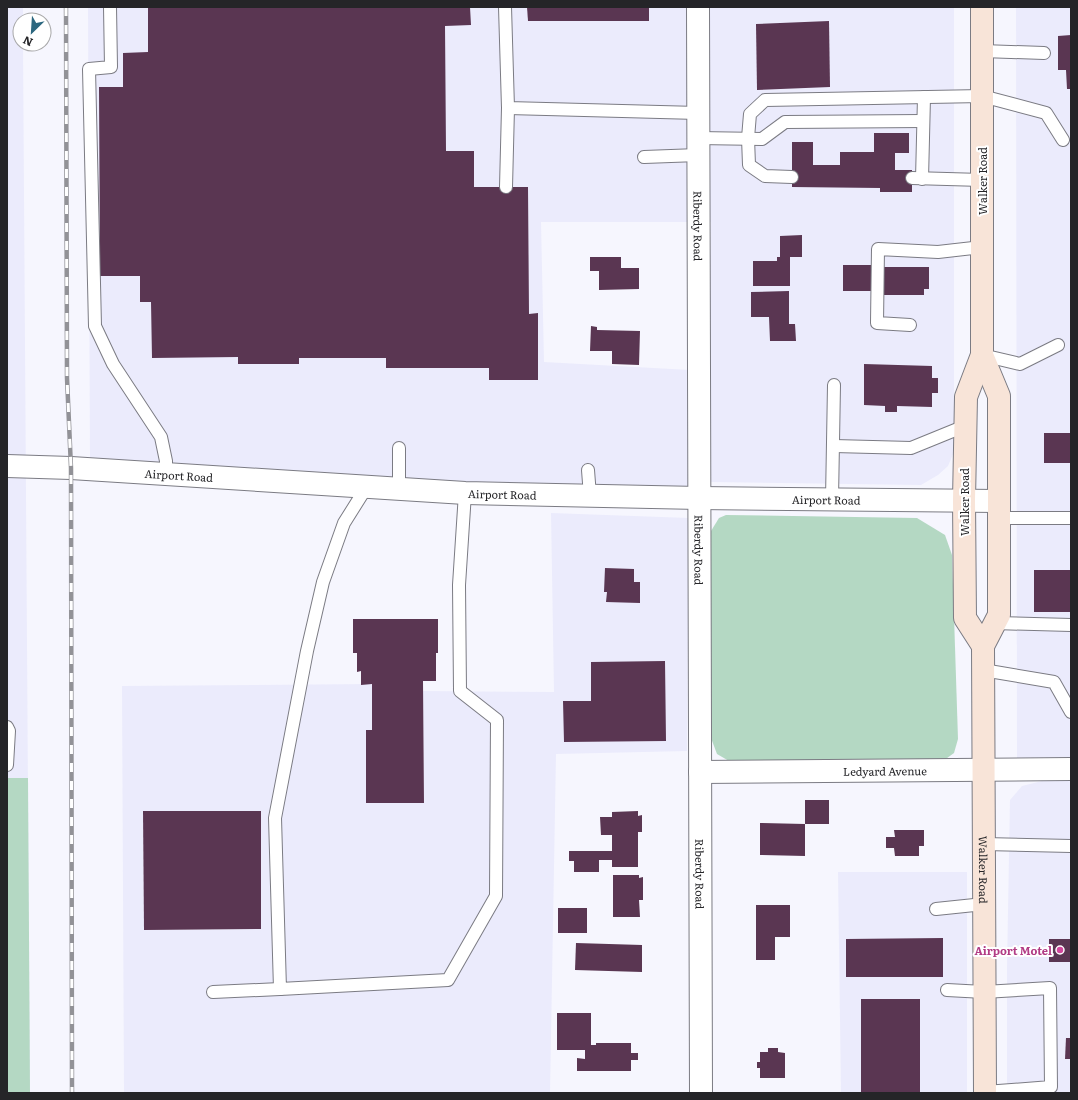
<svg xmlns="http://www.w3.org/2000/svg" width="1078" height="1100" viewBox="0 0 1078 1100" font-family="Literata,serif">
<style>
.built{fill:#ebebfc;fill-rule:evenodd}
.green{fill:#b4d8c3}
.building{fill:#5a3652}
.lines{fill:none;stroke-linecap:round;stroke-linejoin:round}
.lane-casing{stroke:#7b7b83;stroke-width:14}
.street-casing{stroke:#7b7b83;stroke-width:24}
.secondary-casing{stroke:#7b7b83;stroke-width:24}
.lane{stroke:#fff;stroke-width:12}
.street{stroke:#fff;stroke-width:22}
.secondary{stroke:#f8e4d8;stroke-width:22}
.rail-casing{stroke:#929297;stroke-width:4.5}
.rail{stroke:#fff;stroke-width:3;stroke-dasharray:9;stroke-linecap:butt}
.hotel-dot{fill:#d1479c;stroke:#fff;stroke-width:1.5}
.labels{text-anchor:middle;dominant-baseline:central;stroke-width:4;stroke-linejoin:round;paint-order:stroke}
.street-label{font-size:11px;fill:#252528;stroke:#fff}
.hotel-label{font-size:11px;font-weight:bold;fill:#b23c85;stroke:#fff;text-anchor:end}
</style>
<rect width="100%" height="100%" fill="#f6f6fe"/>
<g class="built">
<polygon points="7,7 23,7 23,20 20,20 20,44 23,44 30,1093 7,1093"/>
<polygon points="88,7 954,7 954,452 948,466 938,475 921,485 711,482 708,356 711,222 541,222 544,362 690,370 690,489 425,482 90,460"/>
<polygon points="1016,7 1071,7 1071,757 1017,758"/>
<path d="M551 513 689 518 687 751 556 754 550 1093H124L122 686 372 684V730H366V803H424L423 691 554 692ZM143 811H261V929L144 930Z"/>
<polygon points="1071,780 1071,1093 1007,1093 1007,967 1010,800 1022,786 1042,781"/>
<polygon points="838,872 967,872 967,1093 841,1093"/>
</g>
<g class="green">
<polygon points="726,515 917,518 945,535 952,555 958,739 954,753 943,761 729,761 717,754 711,738 711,531 719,518"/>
<polygon points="7,778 28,778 30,1093 7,1093"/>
</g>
<g class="building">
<polygon points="148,7 470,7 471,25 445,26 446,151 474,151 474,187 528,187 529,314 538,313 538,380 489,380 489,368 386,368 386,358 299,358 299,364 238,364 238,357 152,358 151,302 140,302 140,276 100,276 99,87 123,87 123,53 148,52"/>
<polygon points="527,7 649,7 649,21 528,21"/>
<polygon points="829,21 830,87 757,90 756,24"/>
<polygon points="1071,35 1071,89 1067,89 1066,70 1058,70 1058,36"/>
<polygon points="874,133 909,133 909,153 895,153 895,170 912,170 912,192 880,192 880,188 792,187 792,142 813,142 813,165 840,165 840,152 874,152"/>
<polygon points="802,235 802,257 790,257 790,286 753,286 753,261 777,261 777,257 780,257 780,236"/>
<polygon points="590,257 621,257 621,268 639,268 639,289 599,290 599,271 590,271"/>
<rect x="843" y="265" width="31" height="26"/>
<polygon points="881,267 929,267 929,289 924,289 924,295 881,295"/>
<polygon points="789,291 789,324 795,324 796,341 770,341 769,317 751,317 751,292"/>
<polygon points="591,326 597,327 597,330 640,331 639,365 612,364 612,351 590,351"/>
<polygon points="864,364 932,366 932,378 938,378 938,393 932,393 932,407 897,406 897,412 885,412 885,406 864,405"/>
<rect x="1044" y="433" width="27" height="30"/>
<polygon points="605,568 634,569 634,582 640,582 640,603 606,602 607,592 604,592"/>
<rect x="1034" y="570" width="37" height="42"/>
<polygon points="353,619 438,619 438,653 436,653 436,681 423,681 424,803 366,803 366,730 372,730 372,684 361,685 361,671 357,672 357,653 353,653"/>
<polygon points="665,661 666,741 564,742 563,701 591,701 591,662"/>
<rect x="805" y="800" width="24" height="24"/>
<polygon points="143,811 261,811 261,929 144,930"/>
<polygon points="638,811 638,816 642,815 642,832 638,832 638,867 612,867 612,860 599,860 599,872 574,872 574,861 569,861 569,851 612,851 612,835 601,835 600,817 612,817 612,812"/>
<polygon points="760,823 805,824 805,856 760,855"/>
<polygon points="894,830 924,830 924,846 919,846 919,856 895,856 894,848 886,848 886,837 895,837"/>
<polygon points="613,875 639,875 639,878 643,877 643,900 639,900 640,917 613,917"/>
<polygon points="756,905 790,905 790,937 775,937 775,960 756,960"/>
<rect x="558" y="908" width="29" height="25"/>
<polygon points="943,938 943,977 846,977 846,939"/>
<rect x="1049" y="939" width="22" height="23"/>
<polygon points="576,943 642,945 642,972 575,970"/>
<rect x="861" y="999" width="59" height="94"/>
<polygon points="557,1013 591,1013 591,1045 596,1045 596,1043 631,1043 631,1053 638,1053 638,1060 631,1060 631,1071 577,1071 577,1058 585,1059 585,1050 557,1050"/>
<polygon points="1066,1038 1071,1038 1071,1059 1065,1059"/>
<polygon points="768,1048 778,1048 778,1052 785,1053 785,1078 760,1078 760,1068 757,1068 757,1062 760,1062 760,1052 768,1052"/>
</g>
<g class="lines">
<defs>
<g id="lane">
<polyline points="110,7 111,67 89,69 95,326 113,364 161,437 166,461 166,474"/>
<polyline points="505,7 508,108 698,113"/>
<polyline points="982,51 1044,53"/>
<polyline points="698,138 762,139 785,122 923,121"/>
<polyline points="644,157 698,155"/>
<polyline points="792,177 765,176 749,165 748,138 750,114 765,100 982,96 1046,113 1063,140"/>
<polyline points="912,178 982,180"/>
<polyline points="922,179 924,97"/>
<polyline points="506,187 508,108"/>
<polyline points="910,325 877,323 878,249 938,252 982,247"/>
<polyline points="982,355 1020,364 1058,345"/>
<polyline points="834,446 911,448 965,426"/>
<polyline points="588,470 590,496"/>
<polyline points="366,488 344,523 323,582 307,651 275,818 280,989 448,980 496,896 497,720 460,691 459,585 465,493"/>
<polyline points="399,490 399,448"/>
<polyline points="832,499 834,385"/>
<polyline points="998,518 1071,518"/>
<polyline points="994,623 1071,625"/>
<polyline points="983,670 1054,682 1071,712"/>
<polyline points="7,727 9,731 7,765"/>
<polyline points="984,844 1071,846"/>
<polyline points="936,909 984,904"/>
<polyline points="947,990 984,992 1050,988 1051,1087 985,1092"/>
<polyline points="213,992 280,989"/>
</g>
<g id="street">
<path id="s1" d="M698 7 701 1093"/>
<path id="s2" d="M7 466 71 468 465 493 699 498 998 501"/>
<path id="s3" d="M700 772 1071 769"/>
</g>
<g id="secondary">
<polyline points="982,7 982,355 966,397 964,500 965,618 983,646"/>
<path id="s4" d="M982 355 999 396V615L983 646 985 1093"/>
</g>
</defs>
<use href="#lane" class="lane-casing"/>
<use href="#street" class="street-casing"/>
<use href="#secondary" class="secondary-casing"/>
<use href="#lane" class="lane"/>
<use href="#street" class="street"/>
<use href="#secondary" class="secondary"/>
<defs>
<polyline id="rail" points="66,7 67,378 71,468 72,1093"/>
</defs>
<use href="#rail" class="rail-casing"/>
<use href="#rail" class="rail"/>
</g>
<circle class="hotel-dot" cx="1060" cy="950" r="4"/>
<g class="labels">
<g class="street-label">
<text transform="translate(982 181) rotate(-90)">Walker Road</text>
<text stroke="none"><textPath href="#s1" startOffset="219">Riberdy Road</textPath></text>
<text stroke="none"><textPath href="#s2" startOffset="172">Airport Road</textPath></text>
<text stroke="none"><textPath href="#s2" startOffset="496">Airport Road</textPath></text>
<text stroke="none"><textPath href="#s2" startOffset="820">Airport Road</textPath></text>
<text transform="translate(964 502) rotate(-90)">Walker Road</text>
<text stroke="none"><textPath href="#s1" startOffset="543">Riberdy Road</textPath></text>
<text stroke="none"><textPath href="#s3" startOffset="185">Ledyard Avenue</textPath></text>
<text stroke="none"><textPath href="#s4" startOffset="522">Walker Road</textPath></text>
<text stroke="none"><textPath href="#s1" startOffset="867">Riberdy Road</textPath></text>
</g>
<g class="hotel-label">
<text x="1052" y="950">Airport Motel</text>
</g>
</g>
<rect width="1078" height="1100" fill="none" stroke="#252528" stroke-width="16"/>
<g transform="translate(32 32) rotate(205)"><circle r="19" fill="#ffffff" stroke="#a8a8a9"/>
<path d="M0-3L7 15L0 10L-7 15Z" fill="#2c677f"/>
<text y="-6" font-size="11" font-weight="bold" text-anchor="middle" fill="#252528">N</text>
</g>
</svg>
